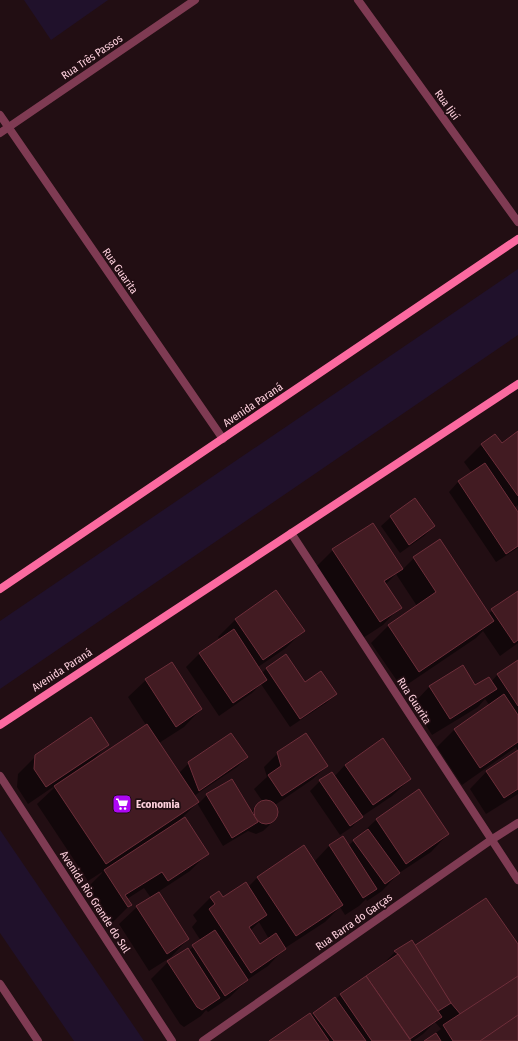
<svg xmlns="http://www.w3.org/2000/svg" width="518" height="1041" viewBox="0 0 518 1041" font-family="'Fira Sans Condensed',sans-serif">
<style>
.green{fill:#20112b}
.shadow{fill:#0007;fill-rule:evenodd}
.building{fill:#421b22;stroke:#6d2e3a}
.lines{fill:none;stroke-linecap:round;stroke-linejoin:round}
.street{stroke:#7f3b53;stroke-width:8}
.secondary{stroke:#fb6aa0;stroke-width:8}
.labels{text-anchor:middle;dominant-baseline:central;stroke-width:3.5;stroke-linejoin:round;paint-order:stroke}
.street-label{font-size:11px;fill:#fed0dd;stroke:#220e13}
.poi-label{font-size:11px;font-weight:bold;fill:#fed0dd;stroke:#220e13;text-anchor:start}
</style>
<rect width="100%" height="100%" fill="#220e13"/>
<g class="green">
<polygon points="24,0 108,0 51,40"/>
<polygon points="518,269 518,335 0,689 0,621"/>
<polygon points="0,830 144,1041 74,1041 0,933"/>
</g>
<g class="shadow">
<polygon points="518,432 518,505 514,508 518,514 518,548 496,562 449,492 458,482 472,473 464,462 481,445 495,435 501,444"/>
<polygon points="415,500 434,526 424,536 400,553 381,526 391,517"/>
<polygon points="372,524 402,570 414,558 488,614 518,593 518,643 500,656 483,631 476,638 402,688 371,643 388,626 417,606 396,574 385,585 400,607 383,625 363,638 316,567 333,550"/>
<polygon points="276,592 303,631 286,648 258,667 262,673 267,668 336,694 326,703 290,727 261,684 252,693 219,716 186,667 200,653 220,640 218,637 235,620"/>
<polygon points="518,661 518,750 516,747 462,785 437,747 454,730 490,706 485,699 478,707 432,735 413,704 430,686 475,687 491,682 498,674"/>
<polygon points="171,664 201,709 184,727 159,743 179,773 189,763 247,757 237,767 194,796 199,803 207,795 251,812 258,805 263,802 254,789 267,777 264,767 278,753 327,766 313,779 275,805 278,811 276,819 263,831 256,834 248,831 223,846 197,803 178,822 207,854 190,871 158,892 188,939 171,957 149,971 119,924 137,907 151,898 144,888 127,899 130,905 111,924 87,888 102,873 102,872 88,881 37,804 54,788 53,787 28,804 17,787 18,774 36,756 108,744 91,762 146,725 128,697 146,680"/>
<polygon points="518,751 518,794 486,814 470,789 487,771"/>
<polygon points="345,765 410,779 392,796 361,817 352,827 340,835 310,791 320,781 334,777"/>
<path d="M419 791 448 834 431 852 399 873 382 891 367 901 366 899 359 906 345 915 340 907 325 922 285 948 268 966 247 980 230 997 208 1012 206 1010 201 1016 184 1027 180 1024 151 979 168 962 188 951 201 941 192 927 197 921 193 915 210 898 219 892 223 899 248 887 258 877 314 862 329 846 343 837 348 846 376 820ZM259 922 269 939 260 945 250 931Z"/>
<polygon points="412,942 415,947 518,946 518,1041 425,1041 441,1029 435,1022 423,1034 413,1041 271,1041 335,1000 340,995 379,968 395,952"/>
</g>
<g class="building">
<polygon points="518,431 518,496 481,444 495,434 502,443"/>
<polygon points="485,463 518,512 518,546 506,554 458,481"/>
<polygon points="415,498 435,526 409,545 390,516"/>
<polygon points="373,523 403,569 384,581 402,608 380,622 332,549"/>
<polygon points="440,539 494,621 419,672 388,625 436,592 413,557"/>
<polygon points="276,590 305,631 263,660 235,619"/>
<polygon points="518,591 518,640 514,643 491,609"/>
<polygon points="234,629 267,680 233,703 199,653"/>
<polygon points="286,654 305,682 321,671 337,694 300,719 266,668"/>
<polygon points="518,660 518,706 497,674"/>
<polygon points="172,662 202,709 176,727 145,679"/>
<polygon points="463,665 475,685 489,677 497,689 450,719 429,686"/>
<polygon points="504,694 518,715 518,742 480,768 454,729"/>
<polygon points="91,717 109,745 46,787 34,769 35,755"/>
<polygon points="147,724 199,802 106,864 54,786"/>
<polygon points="231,733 248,757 199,791 188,762"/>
<polygon points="306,733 328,766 282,796 268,775 281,766 277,752"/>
<polygon points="383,738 411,779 373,805 345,765"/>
<polygon points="518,750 518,789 504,798 486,771"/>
<polygon points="332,772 363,817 350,826 319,780"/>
<polygon points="232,779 258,822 232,838 206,794"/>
<polygon points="419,789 449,834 406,864 376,819"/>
<circle cx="266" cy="812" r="12"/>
<polygon points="185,817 209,854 168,881 162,872 125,895 132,905 128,907 104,870"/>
<polygon points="368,829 400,873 385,884 353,840"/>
<polygon points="343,836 377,889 363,898 329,845"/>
<polygon points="304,845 343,905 296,936 257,877"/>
<polygon points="246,882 267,915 249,927 260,944 276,933 286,949 251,973 209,909 215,904 210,897 219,891 223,897"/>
<polygon points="159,892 189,939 167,954 136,906"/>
<polygon points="486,898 518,944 518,977 462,1016 451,1003 414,946"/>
<polygon points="215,930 248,980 225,996 192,945"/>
<polygon points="412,940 451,1003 435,1013 398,954 394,951"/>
<polygon points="188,948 220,998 202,1010 197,1007 167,961"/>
<polygon points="398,954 442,1017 410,1039 366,976"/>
<polygon points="366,976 411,1041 372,1041 340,994"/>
<polygon points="518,976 518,1017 481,1041 453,1041 443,1025"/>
<polygon points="335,997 366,1041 334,1041 313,1013"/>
<polygon points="310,1013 329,1041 269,1041"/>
<polygon points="518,1015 518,1041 480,1041"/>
<polygon points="436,1033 441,1041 424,1041"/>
</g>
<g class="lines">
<g class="street">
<polyline points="358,0 518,222"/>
<polyline points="0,115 223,439"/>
<polyline points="0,133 195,0"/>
<polyline points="291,533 518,880"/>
<polyline points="0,776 172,1041"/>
<polyline points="0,984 38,1041"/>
<polyline points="203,1041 491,840 518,823"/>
</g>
<g class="secondary">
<polyline points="0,589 518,239"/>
<polyline points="0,725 518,384"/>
</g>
</g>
<defs>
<symbol id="supermarket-square" viewBox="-11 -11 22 22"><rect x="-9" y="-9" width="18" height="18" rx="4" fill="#ad07f3" stroke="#220e13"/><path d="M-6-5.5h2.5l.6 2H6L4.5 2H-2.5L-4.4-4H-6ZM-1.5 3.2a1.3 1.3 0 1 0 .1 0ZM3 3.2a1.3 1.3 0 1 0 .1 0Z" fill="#fff"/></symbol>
</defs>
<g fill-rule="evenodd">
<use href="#supermarket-square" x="111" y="793" width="22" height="22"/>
</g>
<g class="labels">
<g class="street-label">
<text transform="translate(92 57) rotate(-34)">Rua Três Passos</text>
<text transform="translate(447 105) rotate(54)">Rua Ijuí</text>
<text transform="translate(120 271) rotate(55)">Rua Guarita</text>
<text transform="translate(253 405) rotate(-34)">Avenida Paraná</text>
<text transform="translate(62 670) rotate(-33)">Avenida Paraná</text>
<text transform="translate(414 701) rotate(57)">Rua Guarita</text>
<text transform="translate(95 902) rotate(57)">Avenida Rio Grande do Sul</text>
<text transform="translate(354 922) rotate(-35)">Rua Barra do Garças</text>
</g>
<g class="poi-label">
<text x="136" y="804">Economia</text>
</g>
</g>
</svg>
